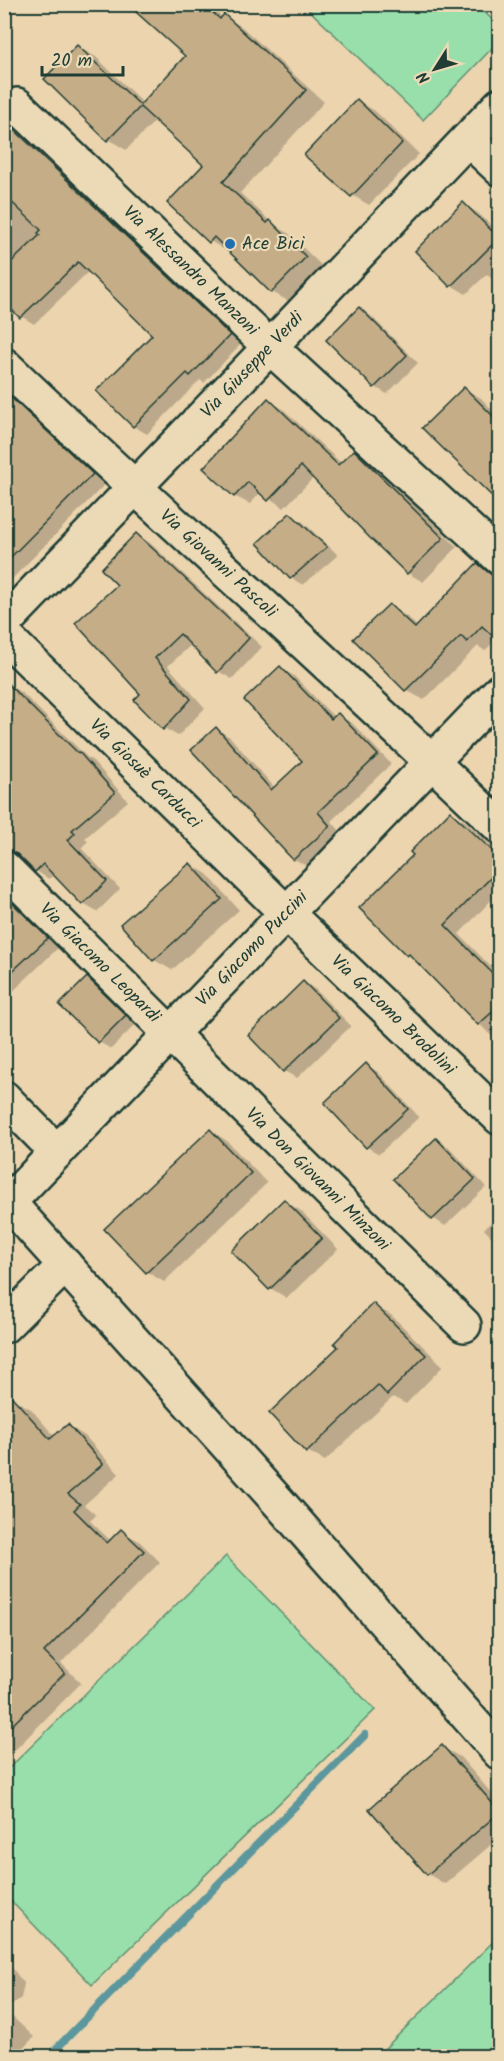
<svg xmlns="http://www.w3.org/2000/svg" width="504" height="2061" viewBox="0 0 504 2061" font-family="Kalam,sans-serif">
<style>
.green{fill:#99dfac;stroke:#5c8e70;stroke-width:1.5}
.shadow{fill:#0003}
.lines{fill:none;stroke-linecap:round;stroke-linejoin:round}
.stream{stroke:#5c979d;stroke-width:8}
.building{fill:#c5ad88;stroke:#1f3d34;stroke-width:1.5}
.minor-casing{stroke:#1f3d34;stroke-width:38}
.minor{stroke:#ecdab7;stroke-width:33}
.poi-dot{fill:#1f6fb2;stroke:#ecdab7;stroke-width:2}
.labels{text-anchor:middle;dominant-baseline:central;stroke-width:4.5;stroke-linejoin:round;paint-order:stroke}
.poi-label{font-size:18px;fill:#1f3d34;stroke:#ecdab7;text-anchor:start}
.street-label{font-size:18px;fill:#1f3d34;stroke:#ecdab7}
</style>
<rect width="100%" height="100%" fill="#ebd4ae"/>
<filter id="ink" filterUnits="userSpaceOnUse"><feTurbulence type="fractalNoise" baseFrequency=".0167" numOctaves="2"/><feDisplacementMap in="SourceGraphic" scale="12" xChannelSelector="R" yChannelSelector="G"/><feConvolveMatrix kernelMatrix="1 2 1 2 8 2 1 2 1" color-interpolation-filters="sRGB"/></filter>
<g filter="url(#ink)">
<g class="green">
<polygon points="304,5 477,5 499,26 499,41 423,120"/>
<polygon points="226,1556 375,1710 92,1985 5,1895 5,1772"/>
<polygon points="499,1936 499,2056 377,2056"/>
</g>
<g class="shadow">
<polygon points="130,4 208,4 223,18 224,16 242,27 324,102 240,193 274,225 288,233 324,268 290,302 272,292 230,250 228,252 210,241 205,165 156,120 126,150 108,139 78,47 96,57 144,104 187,56"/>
<polygon points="358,101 375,111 419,154 369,205 352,195"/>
<polygon points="13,129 26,136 242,343 204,383 200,380 147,434 133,426 154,335 89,271 34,324 21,316 4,299 4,137"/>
<polygon points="463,204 478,213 500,234 500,286 487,274 466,294 451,285"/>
<polygon points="359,308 371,316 418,363 387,394 375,387"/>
<polygon points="465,389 481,398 500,418 500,503"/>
<polygon points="4,392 16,398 106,483 12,579 4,575"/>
<polygon points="268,400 283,409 342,464 355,452 370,460 457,547 423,582 408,573 370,536 314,477 284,508 261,492 250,504 234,496"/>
<polygon points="290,515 303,522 338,555 303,585 291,578 259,543"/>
<polygon points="136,534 150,543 262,647 232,679 218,671 192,644 168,666 205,708 178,736 164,728 142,694 119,585"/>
<polygon points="478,565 500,579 500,639 497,638 485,651 478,646 424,700 406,690 355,639 389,606 406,616 418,627"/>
<polygon points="280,668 294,676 335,718 338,715 352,723 391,764 331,821 343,834 308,867 294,859 216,729 230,737 275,788 304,762"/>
<polygon points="8,685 22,693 88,758 93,761 128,801 85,838 88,841 81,848 120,889 97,912 83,904 54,874 49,879 36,871 22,857 14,857 4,863"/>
<polygon points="500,771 500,782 495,777"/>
<polygon points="450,813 465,821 500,854 500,891 459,934 500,976 500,1045 417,960 408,955 415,855"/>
<polygon points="190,864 207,874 239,910 172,970 154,960 123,924"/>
<polygon points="4,891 60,946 5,999 13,1008 4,1016"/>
<polygon points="88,979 100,986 137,1023 111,1049 99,1042 61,1005"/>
<polygon points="304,982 316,990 351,1026 297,1078 284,1071"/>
<polygon points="366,1065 378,1072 419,1117 379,1154 367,1147"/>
<polygon points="210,1130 227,1141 267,1183 164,1282 147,1272"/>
<polygon points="437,1140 449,1147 486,1187 445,1226 433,1218"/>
<polygon points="284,1201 301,1211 338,1249 287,1298 270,1288"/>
<polygon points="500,1214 500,1246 484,1229"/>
<polygon points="373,1305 391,1315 443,1366 406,1404 393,1397 325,1461 307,1451 341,1347"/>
<polygon points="13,1399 31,1409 55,1437 68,1426 85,1436 119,1474 84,1505 96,1515 90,1521 111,1541 121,1531 139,1541 160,1562 61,1663 81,1683 4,1761 4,1622"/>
<polygon points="442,1747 460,1757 500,1803 500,1837 445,1884 428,1874"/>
<polygon points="4,1964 13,1969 24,1984 21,1998 5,2010 34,2037 16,2056 4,2056"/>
</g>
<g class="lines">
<polyline class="stream" points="49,2056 365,1735"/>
</g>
<g class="building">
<polygon points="127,4 203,4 220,19 224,14 306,90 223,182 267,223 270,220 306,257 271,293 214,237 209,243 167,203 203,165 140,107 107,141 44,79 77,45 140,105 185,56"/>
<polygon points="357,99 402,143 351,197 304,155"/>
<polygon points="4,120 230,335 190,376 187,373 133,427 96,391 152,335 78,262 20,318 4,302 4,269 40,235 38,233 41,230 4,195"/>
<polygon points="463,202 499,238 450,287 415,251"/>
<polygon points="359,307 407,355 374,388 326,340"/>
<polygon points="464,387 500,423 500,504 422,428"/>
<polygon points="4,391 93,474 4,564"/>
<polygon points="268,398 338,465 354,450 443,538 407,574 369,537 301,466 268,501 248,482 234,497 203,468"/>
<polygon points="290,513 327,547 290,579 257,543"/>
<polygon points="136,533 249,638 217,673 180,634 155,658 191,699 163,730 134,700 140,694 75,623 117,585 101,569"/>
<polygon points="477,563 500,582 500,643 482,626 467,642 461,636 405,691 353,639 389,604 415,628"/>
<polygon points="280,666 331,719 338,713 378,755 318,812 330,826 293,860 191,750 216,727 271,790 302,761 244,700"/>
<polygon points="4,680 78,753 79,752 115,793 72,830 75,833 68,840 107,881 82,905 43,864 35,872 17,854 4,850"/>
<polygon points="450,811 500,858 500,868 445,925 500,981 500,1005 478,1025 409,954 407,956 359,908 413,855 410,852"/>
<polygon points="190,863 222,899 153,961 120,924"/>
<polygon points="4,895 48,938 4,979"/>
<polygon points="87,977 126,1015 98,1043 59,1005"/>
<polygon points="303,981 339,1018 283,1072 248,1035"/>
<polygon points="366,1063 408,1109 366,1148 324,1103"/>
<polygon points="210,1129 251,1173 146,1273 104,1229"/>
<polygon points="436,1138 475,1179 432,1220 393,1179"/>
<polygon points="284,1199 322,1238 269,1290 231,1251"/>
<polygon points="373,1303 426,1355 387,1395 378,1385 306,1453 269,1413 338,1347 334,1343"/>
<polygon points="4,1388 50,1439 68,1424 103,1464 68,1494 80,1504 74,1510 107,1543 121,1529 144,1551 44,1652 65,1673 4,1733"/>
<polygon points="442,1745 500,1812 427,1875 369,1809"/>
</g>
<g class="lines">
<defs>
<g id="minor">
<path id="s1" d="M17 105 270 347 500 558"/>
<polyline points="468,139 500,169"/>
<path id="s2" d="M4 365C168 521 338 670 500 827"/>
<path id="s3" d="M4 623 270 347 500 105"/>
<path id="s4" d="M4 635 273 900 500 1118"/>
<path id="s5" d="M4 868 464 1325"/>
<polyline points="4,1098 57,1152"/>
<polyline points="9,1203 282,1506 500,1753"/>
<path id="s6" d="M4 1207 500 691"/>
<polyline points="4,1326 65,1265"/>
</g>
</defs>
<use href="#minor" class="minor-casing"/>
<use href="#minor" class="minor"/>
</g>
</g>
<circle class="poi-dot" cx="230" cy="244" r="6"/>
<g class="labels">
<g class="poi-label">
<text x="242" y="244">Ace Bici</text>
</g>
<g class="street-label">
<text stroke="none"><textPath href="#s1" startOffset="240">Via Alessandro Manzoni</textPath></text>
<text stroke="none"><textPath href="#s3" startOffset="358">Via Giuseppe Verdi</textPath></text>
<text stroke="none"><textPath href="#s2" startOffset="292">Via Giovanni Pascoli</textPath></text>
<text stroke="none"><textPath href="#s4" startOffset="198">Via Giosuè Carducci</textPath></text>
<text stroke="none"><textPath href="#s6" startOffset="358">Via Giacomo Puccini</textPath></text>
<text stroke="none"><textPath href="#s5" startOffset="135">Via Giacomo Leopardi</textPath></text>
<text stroke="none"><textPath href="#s4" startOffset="544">Via Giacomo Brodolini</textPath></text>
<text stroke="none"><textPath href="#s5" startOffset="442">Via Don Giovanni Minzoni</textPath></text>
</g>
</g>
<rect width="504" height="2061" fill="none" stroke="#ecdab7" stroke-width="24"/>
<rect x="12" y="12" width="480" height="2037" fill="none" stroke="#1f3d34" stroke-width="2" filter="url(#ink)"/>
<g transform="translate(435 69) rotate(233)" stroke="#ecdab7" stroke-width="4.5" paint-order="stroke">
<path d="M0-4.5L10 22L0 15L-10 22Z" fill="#1f3d34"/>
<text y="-9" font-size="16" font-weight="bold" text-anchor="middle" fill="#1f3d34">N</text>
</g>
<path d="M42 66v9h81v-9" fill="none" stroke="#1f3d34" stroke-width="3"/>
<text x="51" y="66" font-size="18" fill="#1f3d34" stroke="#ecdab7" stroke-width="4.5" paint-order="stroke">20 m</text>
</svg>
